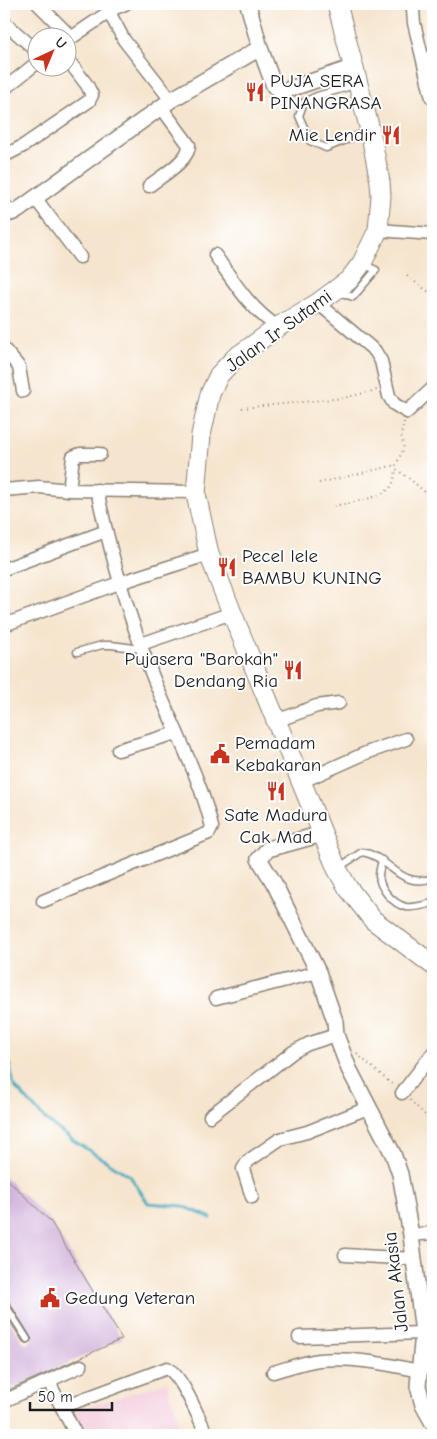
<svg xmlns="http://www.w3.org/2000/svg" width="437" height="1439" viewBox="0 0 437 1439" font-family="'Comic Neue',sans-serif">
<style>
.built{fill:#f4cfde}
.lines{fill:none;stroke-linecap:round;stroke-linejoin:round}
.stream{stroke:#40a9c0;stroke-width:3}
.building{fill:#d2b3db}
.service-casing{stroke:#898075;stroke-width:9}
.minor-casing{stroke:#898075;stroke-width:15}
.tertiary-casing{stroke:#898075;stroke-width:18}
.primary-casing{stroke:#898075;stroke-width:21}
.path{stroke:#898075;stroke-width:2;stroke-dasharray:1 4;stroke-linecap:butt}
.service{stroke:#fff;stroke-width:6}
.minor{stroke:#fff;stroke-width:12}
.tertiary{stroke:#fff;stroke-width:15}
.primary{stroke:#fff;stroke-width:19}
.labels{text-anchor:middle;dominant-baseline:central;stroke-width:4;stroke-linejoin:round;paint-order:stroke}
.poi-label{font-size:19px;fill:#1c1c1c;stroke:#fff;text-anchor:start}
.street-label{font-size:19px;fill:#1c1c1c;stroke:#fff}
</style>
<rect width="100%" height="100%" fill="#fff"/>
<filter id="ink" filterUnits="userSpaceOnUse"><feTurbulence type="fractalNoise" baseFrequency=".02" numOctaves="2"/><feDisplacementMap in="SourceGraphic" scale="10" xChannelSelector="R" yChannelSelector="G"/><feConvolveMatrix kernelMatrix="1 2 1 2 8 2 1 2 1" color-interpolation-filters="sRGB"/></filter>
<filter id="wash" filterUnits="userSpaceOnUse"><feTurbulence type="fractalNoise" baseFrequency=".0096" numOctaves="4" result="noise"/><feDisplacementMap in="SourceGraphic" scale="20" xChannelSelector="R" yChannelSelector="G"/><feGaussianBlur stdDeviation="1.12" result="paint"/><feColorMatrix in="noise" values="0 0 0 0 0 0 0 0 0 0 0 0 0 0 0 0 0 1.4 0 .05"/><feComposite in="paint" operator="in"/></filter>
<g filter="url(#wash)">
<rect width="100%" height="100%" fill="#f6e5ce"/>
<polygon class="built" points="167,1382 182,1435 83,1435 74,1411"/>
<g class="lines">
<polyline class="stream" points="4,1037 14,1086 47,1121 74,1141 130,1176 148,1203 183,1206 211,1218"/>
</g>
<g id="blocks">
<polygon class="building" points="4,1176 51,1222 122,1339 4,1392 4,1312 23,1342 28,1344 32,1339 8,1300 4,1298"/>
</g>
</g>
<g filter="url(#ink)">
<use href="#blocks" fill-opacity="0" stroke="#898075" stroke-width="1"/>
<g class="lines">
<defs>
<g id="service">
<polyline points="355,85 317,96 304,102 299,116 310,141 326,148 369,131"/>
<polyline points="339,292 353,297 376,270 363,264"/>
<polyline points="77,652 102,645 111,645 142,649"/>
<path d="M382 860C381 865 379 871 379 876 380 889 393 904 406 907 415 908 425 905 433 903"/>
<path d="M338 868 362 852C390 856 399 890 433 878"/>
<polyline points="4,1303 27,1339"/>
</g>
<g id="minor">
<polyline points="38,4 71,37"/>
<polyline points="416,4 413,10 414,23 432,98"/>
<polyline points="109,12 124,40 171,100"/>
<polyline points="4,22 38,52"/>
<polyline points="68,40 115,8 125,4"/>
<polyline points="4,89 38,62"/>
<polyline points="4,156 23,146 89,101 92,95 87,85 68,60"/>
<path d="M149 186C160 177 190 160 189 145L161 107"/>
<polyline points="35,198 80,257"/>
<polyline points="378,230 433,234"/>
<path d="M215 255C234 282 250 309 278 327"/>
<polyline points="318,303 375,351 381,361 389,396 394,404 407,412 433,388"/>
<polyline points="4,349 19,367 23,391"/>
<polyline points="4,490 39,487 69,490 196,492"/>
<polyline points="69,490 73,457 80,454 100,454"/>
<polyline points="4,569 106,531"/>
<polyline points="4,625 119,583 209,554"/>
<polyline points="141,644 232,613"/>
<polyline points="276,721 317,706 339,703"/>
<polyline points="118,750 177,733"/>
<polyline points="301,782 366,753 406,739"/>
<path d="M43 901 209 833 212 827C199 773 171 724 151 672 127 613 110 552 97 490"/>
<polyline points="216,998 318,972"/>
<polyline points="402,1093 433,1053"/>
<polyline points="210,1116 293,1052 308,1044 336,1035"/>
<polyline points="252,1197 243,1169 248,1161 280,1139 307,1132 368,1108"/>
<polyline points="411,1235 433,1233"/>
<polyline points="345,1255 414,1259"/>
<polyline points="299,1337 423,1333"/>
<path d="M273 1372C288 1368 304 1362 319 1360 353 1357 386 1364 420 1371"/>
<polyline points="50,1381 53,1390 76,1435"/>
<polyline points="4,1401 81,1366"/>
<path d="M62 1407 167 1368C182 1375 199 1419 207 1435"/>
</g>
<g id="tertiary">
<polyline points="248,4 260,48 274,86 279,90 284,91 354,67"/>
<polyline points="4,207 11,213 17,211 171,100 260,48"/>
<polyline points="322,834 268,849 259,859 274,883 318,972 335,1021 336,1035 349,1069 393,1154 400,1174 411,1235 423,1333 418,1386 423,1405 433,1423"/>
</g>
<polyline id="primary" points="337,4 370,130 380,182 381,196 378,230 362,263 349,280 318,303 281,325 235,358 219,375 210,394 201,435 196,494 209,554 232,613 337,869 348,888 373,920 433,965"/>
</defs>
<use href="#service" class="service-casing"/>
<use href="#minor" class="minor-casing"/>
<use href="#tertiary" class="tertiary-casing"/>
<use href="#primary" class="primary-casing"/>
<g class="path">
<polyline points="407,276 433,295"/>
<polyline points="242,408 343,398 377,390"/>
<polyline points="404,422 401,435 404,448 396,465 396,469 411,480 433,499"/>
<polyline points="319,483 396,465"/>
<path d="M334 506C347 503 380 499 390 488 394 483 395 476 396 469"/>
<polyline points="357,1054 393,1085"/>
<polyline points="410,1100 433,1123"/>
</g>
<use href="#service" class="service"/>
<use href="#minor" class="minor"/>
<use href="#tertiary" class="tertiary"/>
<use href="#primary" class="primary"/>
</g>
</g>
<defs>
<symbol id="restaurant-bare" viewBox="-9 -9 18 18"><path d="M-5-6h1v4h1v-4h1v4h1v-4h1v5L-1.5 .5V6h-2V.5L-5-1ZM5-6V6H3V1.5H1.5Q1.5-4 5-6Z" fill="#c8321e" stroke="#fff" stroke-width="2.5" paint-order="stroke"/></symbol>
<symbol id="civic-bare" viewBox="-9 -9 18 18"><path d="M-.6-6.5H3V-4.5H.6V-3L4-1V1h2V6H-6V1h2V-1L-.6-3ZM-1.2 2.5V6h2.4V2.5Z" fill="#c8321e" stroke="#fff" stroke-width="2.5" paint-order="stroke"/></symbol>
</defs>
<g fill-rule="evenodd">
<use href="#restaurant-bare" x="241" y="78" width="28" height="28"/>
<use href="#restaurant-bare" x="377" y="121" width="28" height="28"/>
<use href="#restaurant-bare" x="213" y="553" width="28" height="28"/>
<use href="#restaurant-bare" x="279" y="656" width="28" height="28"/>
<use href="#civic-bare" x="206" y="740" width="28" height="28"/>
<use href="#restaurant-bare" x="262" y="777" width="28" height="28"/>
<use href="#civic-bare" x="36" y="1284" width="28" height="28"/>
</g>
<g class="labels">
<g class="poi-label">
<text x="270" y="81">PUJA SERA<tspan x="270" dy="22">PINANGRASA</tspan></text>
<text x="376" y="135" text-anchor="end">Mie Lendir</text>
<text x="242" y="556">Pecel lele<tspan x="242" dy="22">BAMBU KUNING</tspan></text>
<text x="278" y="659" text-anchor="end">Pujasera "Barokah"<tspan x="278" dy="22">Dendang Ria</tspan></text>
<text x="235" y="743">Pemadam<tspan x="235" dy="22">Kebakaran</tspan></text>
<text x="276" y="815" text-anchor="middle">Sate Madura<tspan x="276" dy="22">Cak Mad</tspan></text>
<text x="65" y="1298">Gedung Veteran</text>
</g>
<g class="street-label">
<text transform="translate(279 331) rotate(-36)">Jalan Ir Sutami</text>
<text transform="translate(396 1282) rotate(-97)">Jalan Akasia</text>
</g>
</g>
<rect width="437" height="1439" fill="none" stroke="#fff" stroke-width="20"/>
<g transform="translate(52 52) rotate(44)"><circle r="24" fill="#ffffff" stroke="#a4a4a4"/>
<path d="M0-4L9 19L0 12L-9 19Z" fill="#c8321e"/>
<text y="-8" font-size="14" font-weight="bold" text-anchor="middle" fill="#1c1c1c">U</text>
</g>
<path d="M30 1402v8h82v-8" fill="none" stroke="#1c1c1c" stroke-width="2.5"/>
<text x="38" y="1402" font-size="15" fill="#1c1c1c" stroke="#ffffff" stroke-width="4" paint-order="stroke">50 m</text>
</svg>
